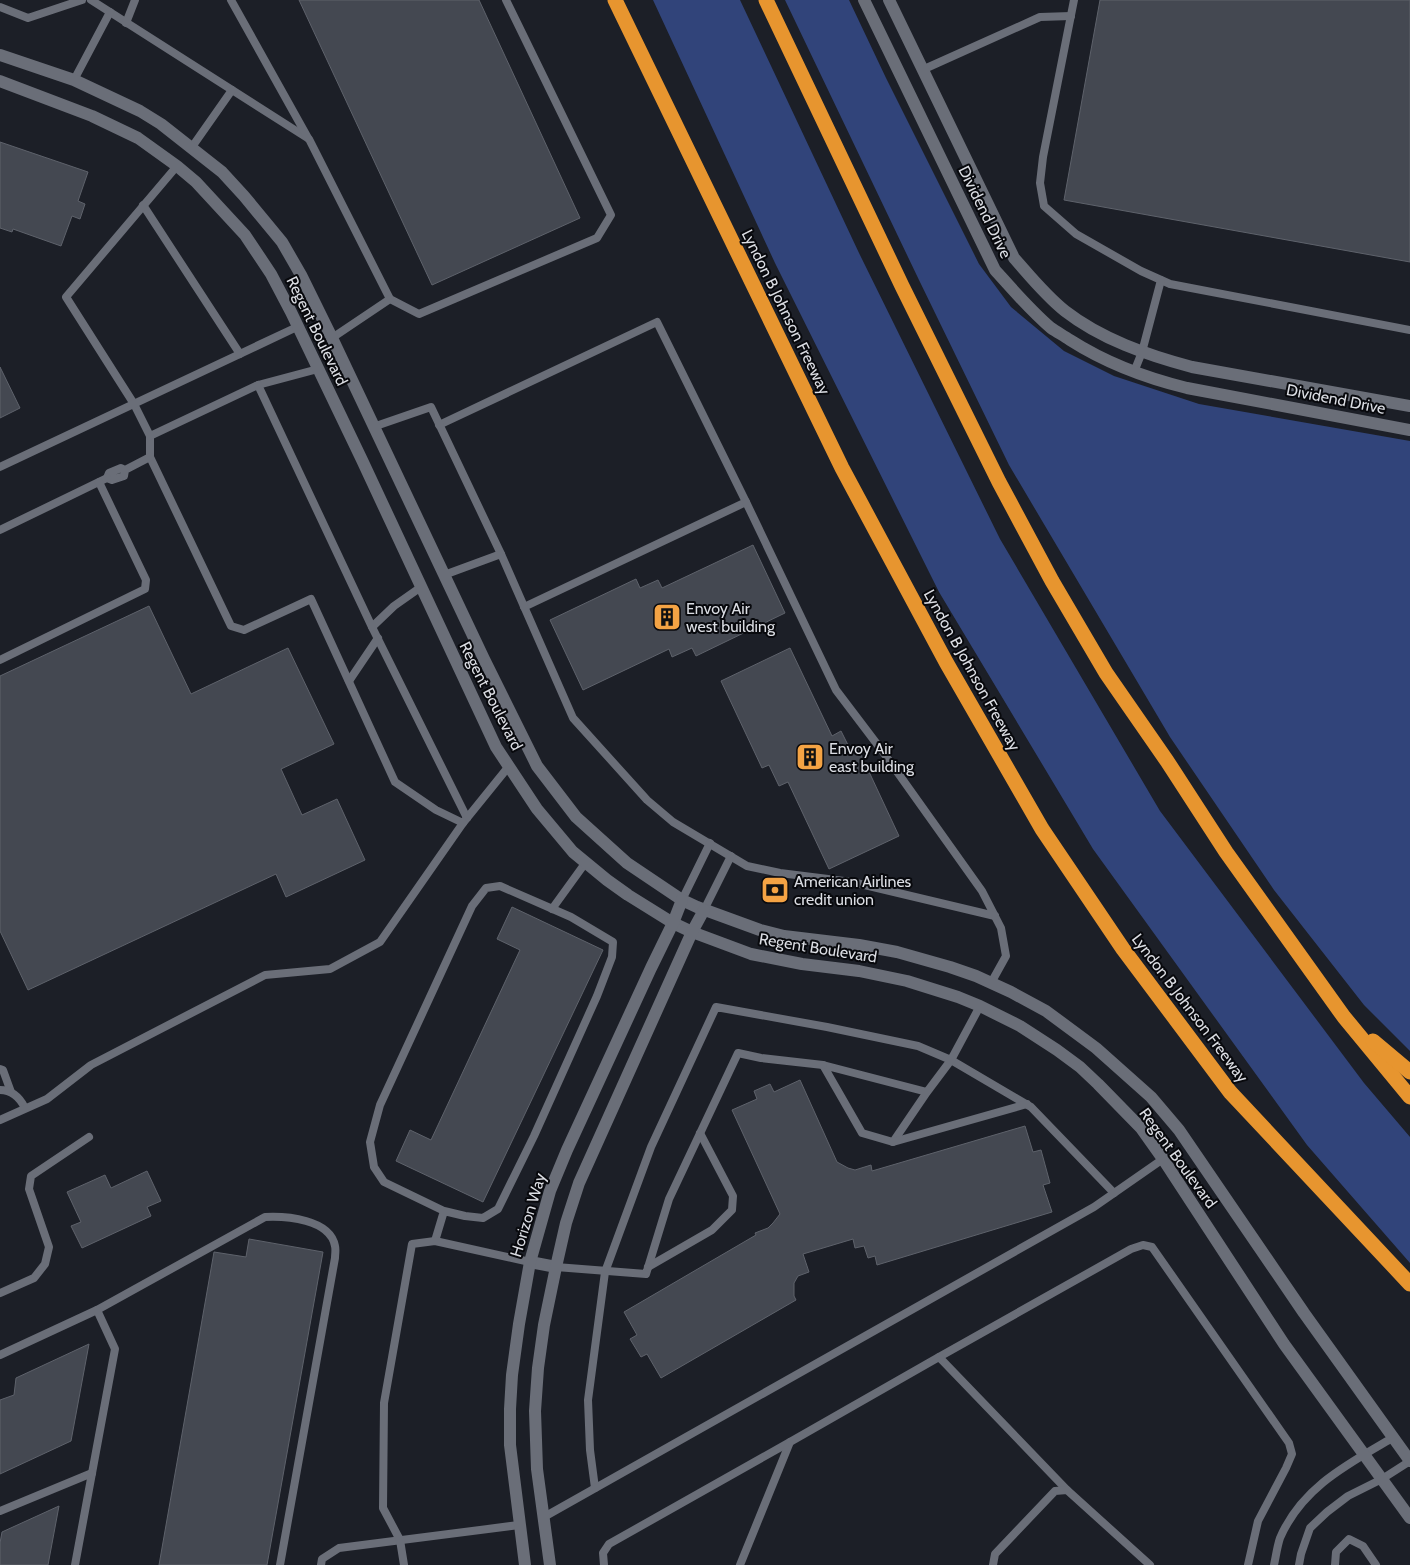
<svg xmlns="http://www.w3.org/2000/svg" width="1410" height="1565" viewBox="0 0 1410 1565" font-family="Cabin,sans-serif">
<style>
.green{fill:#31447a}
.building{fill:#444851;stroke:#5e626b}
.lines{fill:none;stroke-linecap:round;stroke-linejoin:round}
.service{stroke:#6a6e78;stroke-width:8}
.tertiary{stroke:#6a6e78;stroke-width:12}
.motorway{stroke:#e7952f;stroke-width:15}
.labels{text-anchor:middle;dominant-baseline:central;stroke-width:4;stroke-linejoin:round;paint-order:stroke}
.street-label{font-size:16px;fill:#dbdde3;stroke:#08090d}
.poi-label{font-size:16px;fill:#dbdde3;stroke:#08090d;text-anchor:start}
</style>
<rect width="100%" height="100%" fill="#1c1f27"/>
<g class="green">
<polygon points="653,0 740,0 859,253 1000,539 1160,811 1364,1083 1410,1137 1410,1263 1307,1145 1093,849 939,592 775,263"/>
<polygon points="785,0 849,0 886,78 979,264 1011,307 1064,351 1114,376 1199,404 1410,441 1410,1051 1364,1005 1274,890 1170,737 1009,465 919,280"/>
</g>
<g class="building">
<polygon points="299,0 479,0 580,218 432,285"/>
<polygon points="1100,0 1410,0 1410,262 1064,200"/>
<polygon points="0,142 88,172 78,201 85,204 80,219 72,216 61,246 13,229 12,232 0,228"/>
<polygon points="0,367 20,408 0,418"/>
<polygon points="753,545 785,613 696,656 692,648 672,657 669,649 583,690 550,620 636,579 640,588 658,580 662,588"/>
<polygon points="149,606 191,694 288,648 334,744 281,769 302,815 337,799 365,860 286,897 276,874 28,990 0,931 0,676"/>
<polygon points="790,648 832,736 841,731 850,749 857,746 899,836 829,869 788,782 779,786 769,765 762,768 721,681"/>
<polygon points="512,907 603,950 483,1202 396,1161 410,1130 431,1140 520,950 497,939"/>
<polygon points="800,1080 837,1162 848,1168 855,1170 871,1165 872,1171 1025,1126 1033,1152 1041,1150 1050,1183 1043,1185 1052,1212 877,1265 875,1256 868,1258 864,1246 855,1248 853,1239 803,1254 809,1272 798,1276 794,1283 794,1296 796,1300 661,1378 647,1354 641,1357 630,1339 637,1335 624,1312 756,1235 755,1233 768,1228 773,1223 780,1214 732,1110 757,1099 754,1091 770,1084 774,1092"/>
<polygon points="147,1171 161,1201 147,1207 151,1216 82,1248 71,1226 81,1222 67,1192 105,1175 111,1188"/>
<polygon points="249,1239 323,1252 267,1565 159,1565 214,1252 246,1257"/>
<polygon points="89,1344 71,1441 0,1474 0,1400 14,1395 16,1378"/>
<polygon points="59,1506 48,1565 0,1565 0,1543 2,1532"/>
</g>
<g class="lines">
<g class="service">
<polyline points="91,0 309,139 390,299 419,314 597,238 611,215 506,0"/>
<polyline points="231,0 308,138"/>
<polyline points="1074,0 1043,157 1040,183 1044,206 1076,234 1141,271 1170,284 1410,330"/>
<polyline points="0,7 28,18 82,0"/>
<polyline points="126,23 135,0"/>
<polyline points="922,70 1040,17 1071,16"/>
<polyline points="74,80 110,12"/>
<polyline points="192,147 232,90"/>
<polyline points="143,205 240,354"/>
<polyline points="332,338 390,299"/>
<polyline points="318,369 258,385 150,436 150,457 231,626 244,630 311,599 395,782 436,810 463,823 509,766"/>
<polyline points="1134,372 1142,352 1161,280"/>
<polyline points="258,385 372,627"/>
<polyline points="439,425 657,322 746,502 524,607"/>
<polyline points="373,427 431,407 501,554"/>
<polyline points="150,436 134,404 66,297 177,166"/>
<polyline points="0,467 297,327"/>
<polyline points="125,470 121,468 109,473 107,478 112,480 124,476 125,470 150,457"/>
<polyline points="746,502 836,690 883,752 982,891 1001,928 1006,956 991,983"/>
<polyline points="0,530 107,478"/>
<polyline points="444,575 501,554 573,718 647,800 673,822 747,866 780,873 852,882 995,916"/>
<polyline points="421,587 394,606 372,627 467,818"/>
<polyline points="0,660 145,589 146,580 99,482"/>
<polyline points="349,681 378,638"/>
<polyline points="682,900 710,843"/>
<polyline points="552,909 586,862"/>
<polyline points="704,910 731,856"/>
<polyline points="0,1069 3,1070 11,1092"/>
<path d="M0 1090C12 1090 20 1098 25 1108"/>
<polyline points="927,1092 823,1065 862,1133 893,1142 927,1092 951,1060 1031,1107 1114,1193"/>
<polyline points="0,1120 47,1099 91,1065 265,975 330,969 380,942 463,823"/>
<polyline points="893,1142 1027,1104"/>
<polyline points="435,1241 444,1211 465,1216 483,1218 498,1209 534,1136 597,996 612,957 613,942 571,917 500,886 486,888 472,906 380,1105 370,1142 374,1167 384,1182 444,1211"/>
<polyline points="556,1267 646,1274 669,1199 738,1053 761,1058 823,1065"/>
<polyline points="648,1267 712,1230 732,1210 733,1196 700,1133"/>
<polyline points="0,1293 34,1278 45,1264 49,1247 29,1189 31,1176 89,1137"/>
<path d="M97 1310 265 1217C286 1216 330 1219 335 1246 336 1250 335 1254 335 1258L280 1565"/>
<polyline points="0,1355 97,1310 115,1349 75,1565"/>
<polyline points="939,1357 1131,1249 1143,1245 1152,1247 1289,1443 1292,1454 1286,1468 1258,1521 1248,1565"/>
<polyline points="595,1488 590,1450 588,1400 605,1272 651,1147 716,1007 827,1027 918,1046 951,1060 980,1006"/>
<polyline points="0,1511 92,1473"/>
<polyline points="544,1517 1094,1207 1163,1159"/>
<polyline points="321,1565 322,1559 339,1548 519,1525"/>
<polyline points="404,1565 400,1540 383,1508 384,1403 412,1244 435,1241 530,1262"/>
<polyline points="604,1565 603,1553 609,1544 790,1442"/>
<polyline points="740,1565 790,1442 939,1357 1067,1490"/>
<polyline points="993,1565 995,1554 1055,1491 1067,1490 1150,1565"/>
<path d="M1274 1565C1276 1556 1277 1547 1280 1538 1302 1487 1348 1464 1394 1437"/>
<polyline points="1299,1565 1301,1554 1310,1528 1327,1512 1348,1496 1382,1479 1410,1461"/>
<polyline points="1335,1565 1336,1552 1349,1539 1363,1546 1376,1565"/>
</g>
<g class="tertiary">
<path d="M864 0 995 270C1013 290 1030 310 1051 328 1057 332 1064 336 1070 340 1106 363 1146 378 1187 388L1410 430"/>
<path d="M889 0 1014 258C1030 276 1045 295 1065 311 1101 339 1147 355 1192 367L1410 406"/>
<polyline points="0,55 74,80 140,111 161,124 222,172 244,196 282,242 301,275 332,338 484,659 537,766 576,817 627,863 682,900 697,907 760,930 784,936 859,945 897,952 950,967 976,976 1011,992 1046,1011 1096,1048 1151,1097 1179,1130 1304,1313 1410,1461"/>
<polyline points="0,81 92,116 138,138 177,166 196,182 245,235 271,274 291,312 362,460 496,747 537,809 573,852 607,880 628,895 673,923 692,932 751,954 802,964 859,971 907,981 958,997 980,1006 1020,1026 1057,1050 1080,1067 1098,1084 1141,1128 1163,1159 1284,1344 1410,1518"/>
<polyline points="530,1262 556,1267"/>
<polyline points="525,1565 510,1445 510,1409 512,1375 519,1324 530,1262 550,1191 567,1150 651,968 673,923 682,900"/>
<polyline points="550,1565 537,1469 535,1411 538,1368 544,1325 556,1267 566,1223 579,1183 692,932 704,910"/>
</g>
<g class="motorway">
<polyline points="615,0 842,468 946,662 1042,829 1123,949 1230,1092 1410,1284"/>
<polyline points="766,0 902,286 999,482 1052,581 1106,673 1167,761 1226,852 1344,1017 1410,1097"/>
<polyline points="1373,1041 1410,1072"/>
</g>
</g>
<defs>
<symbol id="building-square" viewBox="-11 -11 22 22"><rect x="-9" y="-9" width="18" height="18" rx="4" fill="#f4a344" stroke="#08090d"/><path d="M-4-6H4V6H1V3H-1V6H-4ZM-2.5-4.3h1.7v1.8h-1.7ZM.8-4.3h1.7v1.8H.8ZM-2.5-1h1.7V.8h-1.7ZM.8-1h1.7V.8H.8Z" fill="#111"/></symbol>
<symbol id="bank-square" viewBox="-11 -11 22 22"><rect x="-9" y="-9" width="18" height="18" rx="4" fill="#f4a344" stroke="#08090d"/><path d="M-6-4H6V4H-6ZM0-2.3a2.3 2.3 0 1 0 0 4.6a2.3 2.3 0 1 0 0-4.6Z" fill="#111"/></symbol>
</defs>
<g fill-rule="evenodd">
<use href="#building-square" x="651" y="601" width="32" height="32"/>
<use href="#building-square" x="794" y="741" width="32" height="32"/>
<use href="#bank-square" x="759" y="874" width="32" height="32"/>
</g>
<g class="labels">
<g class="street-label">
<text transform="translate(985 212) rotate(64)">Dividend Drive</text>
<text transform="translate(786 312) rotate(64)">Lyndon B Johnson Freeway</text>
<text transform="translate(317 331) rotate(64)">Regent Boulevard</text>
<text transform="translate(1336 399) rotate(11)">Dividend Drive</text>
<text transform="translate(972 670) rotate(61)">Lyndon B Johnson Freeway</text>
<text transform="translate(491 696) rotate(63)">Regent Boulevard</text>
<text transform="translate(818 948) rotate(9)">Regent Boulevard</text>
<text transform="translate(1190 1008) rotate(53)">Lyndon B Johnson Freeway</text>
<text transform="translate(1178 1158) rotate(54)">Regent Boulevard</text>
<text transform="translate(528 1215) rotate(-73)">Horizon Way</text>
</g>
<g class="poi-label">
<text x="686" y="608">Envoy Air<tspan x="686" dy="18">west building</tspan></text>
<text x="829" y="748">Envoy Air<tspan x="829" dy="18">east building</tspan></text>
<text x="794" y="881">American Airlines<tspan x="794" dy="18">credit union</tspan></text>
</g>
</g>
</svg>
